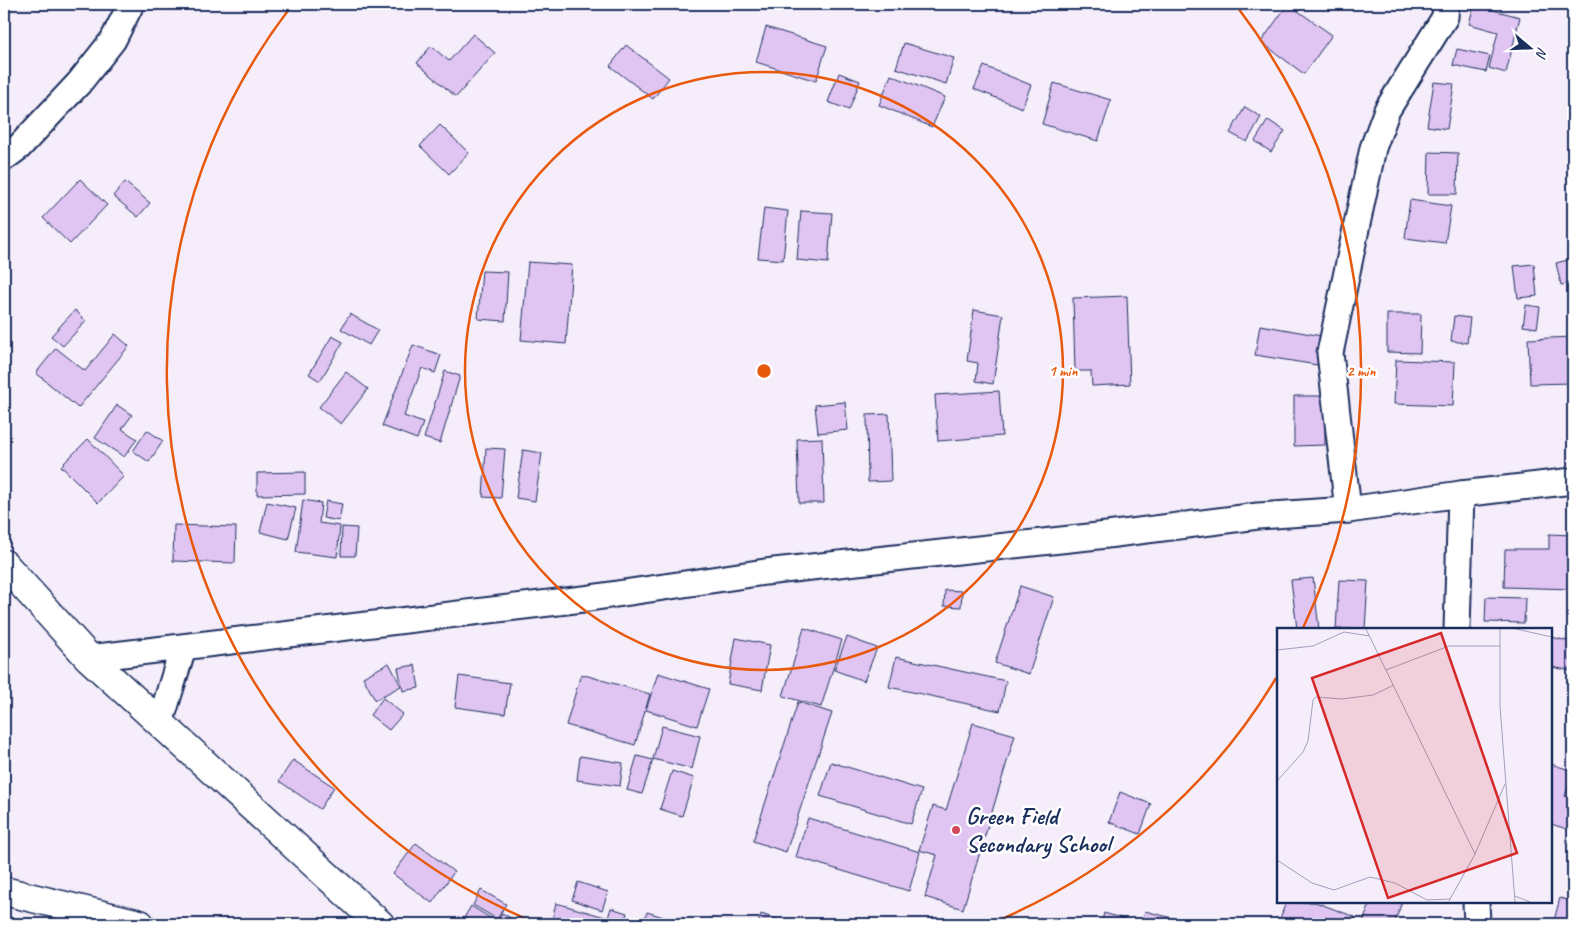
<svg xmlns="http://www.w3.org/2000/svg" width="1577" height="928" viewBox="0 0 1577 928" font-family="Caveat,sans-serif">
<style>
.building{fill:#e0c4f2;stroke:#1b2f5e}
.lines{fill:none;stroke-linecap:round;stroke-linejoin:round}
.street-casing{stroke:#1b2f5e;stroke-width:29}
.secondary-casing{stroke:#1b2f5e;stroke-width:31}
.street{stroke:#fff;stroke-width:25}
.secondary{stroke:#fff;stroke-width:28}
.ring{fill:none;stroke:#e8590c;stroke-width:2.5}
.poi-dot{fill:#d1495b;stroke:#fff;stroke-width:2}
.labels{text-anchor:middle;dominant-baseline:central;stroke-width:5;stroke-linejoin:round;paint-order:stroke}
.poi-label{font-size:24px;font-weight:bold;fill:#1b2f5e;stroke:#fff;text-anchor:start}
.inset-road{fill:none;stroke:#9ea1bc;stroke-width:1}
.view{fill:#d62828;fill-opacity:0.15;stroke:#d62828;stroke-width:2.5}
.inset-edge{fill:none;stroke:#1b2f5e;stroke-width:2.5}
.centre{fill:#e8590c;stroke:#fff;stroke-width:2.5}
.ring-label{font-size:15px;text-anchor:middle;font-weight:bold;fill:#e8590c;stroke:#fff;stroke-width:5;stroke-linejoin:round;paint-order:stroke}
</style>
<rect width="100%" height="100%" fill="#f6edfb"/>
<filter id="ink" filterUnits="userSpaceOnUse"><feTurbulence type="fractalNoise" baseFrequency=".02" numOctaves="2"/><feDisplacementMap in="SourceGraphic" scale="10" xChannelSelector="R" yChannelSelector="G"/><feConvolveMatrix kernelMatrix="1 2 1 2 8 2 1 2 1" color-interpolation-filters="sRGB"/></filter>
<g filter="url(#ink)">
<g class="building">
<polygon points="1288,4 1332,35 1304,74 1261,42"/>
<polygon points="1474,5 1520,17 1506,73 1489,68 1498,32 1469,24"/>
<polygon points="766,27 827,46 816,81 756,62"/>
<polygon points="473,34 495,53 456,97 417,63 431,46 449,61"/>
<polygon points="904,43 954,58 946,84 896,68"/>
<polygon points="626,45 669,78 653,99 610,66"/>
<polygon points="1457,49 1490,56 1486,72 1453,65"/>
<polygon points="984,66 1031,85 1022,108 974,89"/>
<polygon points="839,73 860,81 849,110 828,102"/>
<polygon points="891,75 945,97 932,127 879,105"/>
<polygon points="1434,82 1454,84 1447,129 1427,126"/>
<polygon points="1054,83 1111,100 1098,141 1042,124"/>
<polygon points="1245,107 1261,117 1247,142 1230,133"/>
<polygon points="1268,120 1285,131 1271,152 1255,141"/>
<polygon points="440,125 469,153 449,174 420,146"/>
<polygon points="1429,152 1458,153 1457,194 1428,194"/>
<polygon points="80,179 107,205 70,244 43,218"/>
<polygon points="125,182 150,203 138,217 113,196"/>
<polygon points="1410,200 1451,206 1445,243 1405,238"/>
<polygon points="764,208 788,211 783,260 758,258"/>
<polygon points="801,211 832,213 828,263 797,260"/>
<polygon points="1572,259 1573,283 1561,285 1556,263"/>
<polygon points="528,262 572,265 566,344 521,340"/>
<polygon points="1534,264 1537,296 1518,298 1514,266"/>
<polygon points="482,271 508,272 505,321 478,319"/>
<polygon points="1127,296 1130,384 1092,386 1091,371 1075,371 1073,298"/>
<polygon points="1526,305 1540,307 1537,328 1523,326"/>
<polygon points="75,310 86,321 63,346 51,336"/>
<polygon points="974,310 1003,315 993,384 976,381 978,363 967,361"/>
<polygon points="350,314 378,330 369,345 341,329"/>
<polygon points="1387,314 1421,314 1420,353 1387,352"/>
<polygon points="1454,316 1470,318 1467,343 1451,341"/>
<polygon points="1260,325 1322,336 1317,365 1255,355"/>
<polygon points="115,334 129,346 78,408 36,373 56,348 85,371"/>
<polygon points="332,336 343,342 320,381 309,374"/>
<polygon points="1573,337 1573,383 1530,384 1528,339"/>
<polygon points="413,345 441,355 435,373 422,368 404,416 423,423 417,439 382,426"/>
<polygon points="1396,360 1455,362 1453,406 1394,404"/>
<polygon points="445,371 460,376 440,443 424,438"/>
<polygon points="346,372 368,389 341,424 319,407"/>
<polygon points="999,391 1002,436 938,441 935,395"/>
<polygon points="1294,396 1325,396 1325,445 1294,446"/>
<polygon points="845,402 848,430 818,433 815,405"/>
<polygon points="117,405 132,415 122,429 137,439 124,457 95,438"/>
<polygon points="889,414 891,481 868,482 867,415"/>
<polygon points="147,430 163,441 149,462 133,451"/>
<polygon points="822,438 824,503 799,503 797,439"/>
<polygon points="88,439 124,476 98,503 61,466"/>
<polygon points="486,448 505,449 501,498 483,497"/>
<polygon points="523,450 542,453 535,501 516,498"/>
<polygon points="305,472 305,494 257,495 257,473"/>
<polygon points="303,500 321,503 319,523 340,526 337,557 296,552"/>
<polygon points="326,501 342,504 339,521 323,518"/>
<polygon points="267,502 296,508 288,539 260,532"/>
<polygon points="174,525 236,527 235,563 173,561"/>
<polygon points="342,527 357,528 355,556 341,556"/>
<polygon points="1549,534 1573,535 1573,589 1504,587 1505,549 1549,549"/>
<polygon points="1313,578 1319,629 1297,629 1291,580"/>
<polygon points="1339,580 1368,581 1365,629 1336,629"/>
<polygon points="1020,586 1054,597 1029,674 995,663"/>
<polygon points="945,590 962,591 961,607 944,606"/>
<polygon points="1486,597 1525,598 1524,623 1485,622"/>
<polygon points="804,628 842,640 821,707 783,696"/>
<polygon points="847,637 877,648 864,681 834,670"/>
<polygon points="1551,637 1573,642 1573,671 1551,667"/>
<polygon points="736,638 770,645 762,690 728,684"/>
<polygon points="896,657 1006,681 1000,711 889,687"/>
<polygon points="389,663 401,686 375,700 363,677"/>
<polygon points="415,665 419,688 403,691 398,668"/>
<polygon points="658,673 709,689 697,726 646,710"/>
<polygon points="581,674 650,694 635,745 566,725"/>
<polygon points="459,676 510,683 505,714 455,707"/>
<polygon points="383,698 403,714 389,730 370,715"/>
<polygon points="798,702 832,713 786,852 753,841"/>
<polygon points="973,723 1015,735 963,909 925,897 937,855 919,850 933,806 946,810"/>
<polygon points="662,726 700,736 692,769 653,759"/>
<polygon points="580,756 623,763 620,786 577,780"/>
<polygon points="637,756 653,760 642,794 627,790"/>
<polygon points="293,760 334,787 320,809 279,781"/>
<polygon points="831,762 922,790 911,824 820,796"/>
<polygon points="1551,764 1573,771 1565,796 1573,799 1573,831 1551,824"/>
<polygon points="672,771 694,778 682,816 660,809"/>
<polygon points="1120,792 1151,804 1140,834 1109,822"/>
<polygon points="808,818 920,852 909,891 796,857"/>
<polygon points="416,843 454,872 432,903 393,874"/>
<polygon points="578,882 608,892 602,910 572,900"/>
<polygon points="481,890 506,904 497,919 473,905"/>
<polygon points="1560,898 1573,902 1573,924 1553,924"/>
<polygon points="1286,902 1315,902 1355,917 1352,924 1278,924"/>
<polygon points="1371,902 1402,902 1394,924 1362,924"/>
<polygon points="556,903 605,917 603,924 551,924"/>
<polygon points="471,906 497,922 502,913 521,924 474,924 464,918"/>
<polygon points="611,908 627,913 624,924 606,924"/>
<polygon points="1145,911 1184,921 1183,924 1141,924"/>
<polygon points="647,912 667,918 665,924 643,924"/>
<polygon points="1104,913 1137,923 1101,924"/>
<polygon points="761,914 779,920 778,924 758,924"/>
</g>
<g class="lines">
<defs>
<g id="street">
<polyline points="4,158 19,147 79,83 113,40 131,4"/>
<polyline points="1348,510 1330,353 1373,148 1387,110 1445,17 1446,4"/>
<polyline points="1457,629 1461,494"/>
<polyline points="89,658 583,599 765,572 1107,535 1258,516 1348,510 1461,494 1573,481"/>
<polyline points="160,723 183,648"/>
<polyline points="1476,902 1477,924"/>
</g>
<g id="secondary">
<polyline points="4,564 89,658 380,924"/>
<polyline points="4,891 140,924"/>
</g>
</defs>
<use href="#street" class="street-casing"/>
<use href="#secondary" class="secondary-casing"/>
<use href="#street" class="street"/>
<use href="#secondary" class="secondary"/>
</g>
</g>
<g class="ring">
<circle cx="764" cy="371" r="299"/>
<path d="M1276 678A597 597 0 0 1 992 923M536 923A597 597 0 0 1 290 8M1238 8A597 597 0 0 1 1303 628"/>
</g>
<circle class="poi-dot" cx="956" cy="830" r="5"/>
<g class="labels">
<g class="poi-label">
<text x="966" y="816">Green Field<tspan x="966" dy="28">Secondary School</tspan></text>
</g>
</g>
<g transform="translate(1277 628)">
<rect width="275" height="275" fill="#f6edfb"/>
<path class="inset-road" d="M89 1 198 226M223 1V78L238 274M239 1 275 9M0 22 36 18 67 4 93 8M109 42 172 18H223M0 153 26 124 31 113 36 72 39 69 65 71 96 67 117 57M0 232 35 255 57 262 93 249 118 255 150 272 173 271M238 268 253 274M172 273 198 226 228 156"/>
<path class="view" d="M164 5 240 225 111 270 35 50Z"/>
<rect width="275" height="275" class="inset-edge"/>
</g>
<circle cx="764" cy="371" r="8" class="centre"/>
<g class="ring-label">
<text x="1063" y="376">1 min</text>
<text x="1361" y="376">2 min</text>
</g>
<rect width="1577" height="928" fill="none" stroke="#fff" stroke-width="20"/>
<rect x="10" y="10" width="1557" height="908" fill="none" stroke="#1b2f5e" stroke-width="2" filter="url(#ink)"/>
<g transform="translate(1530 48) rotate(109)" stroke="#ffffff" stroke-width="4" paint-order="stroke">
<path d="M0-4L9 19L0 12L-9 19Z" fill="#1b2f5e"/>
<text y="-8" font-size="14" font-weight="bold" text-anchor="middle" fill="#1b2f5e">N</text>
</g>
</svg>
